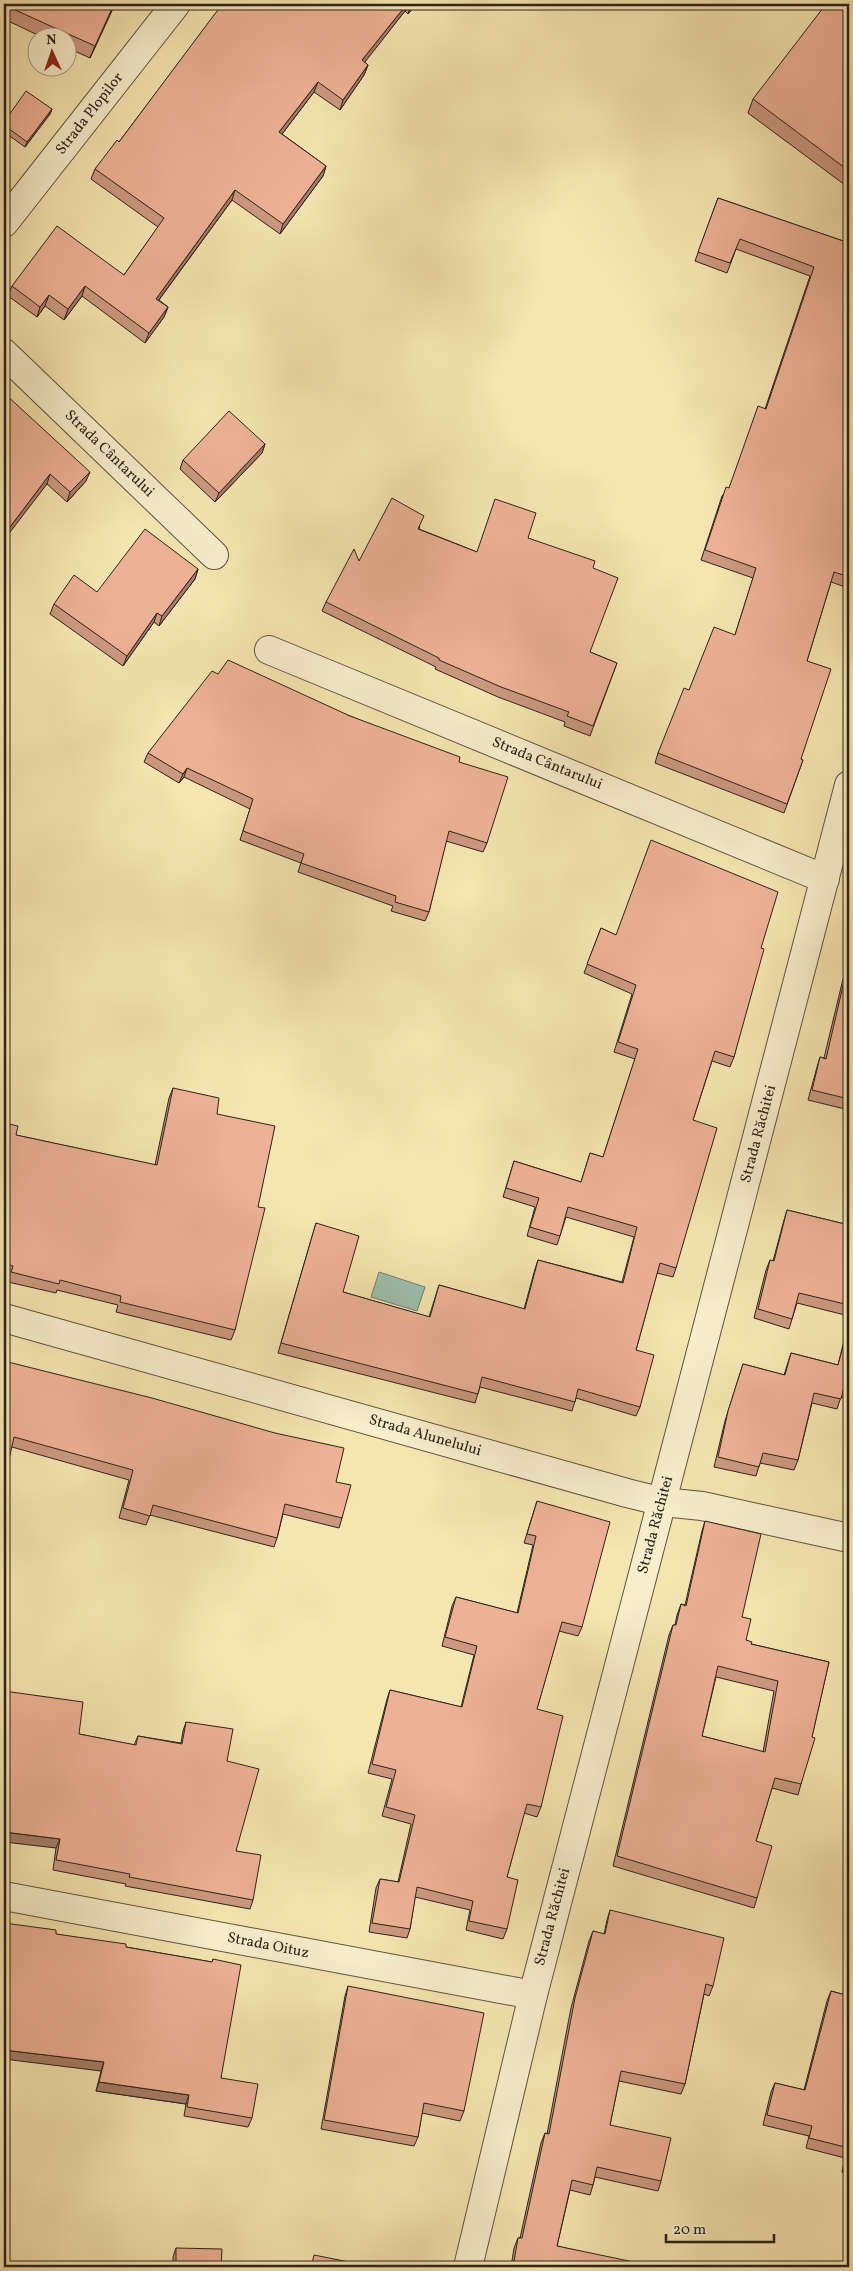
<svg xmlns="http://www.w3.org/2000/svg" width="853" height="2271" viewBox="0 0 853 2271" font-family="Vollkorn,serif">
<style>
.water{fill:#9cbfac;stroke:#6f7f72}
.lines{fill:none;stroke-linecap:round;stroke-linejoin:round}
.minor-casing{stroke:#5e5140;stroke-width:30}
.minor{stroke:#f8eecc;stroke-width:28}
.wall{fill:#cc9980;stroke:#2c201b;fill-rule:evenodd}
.shaded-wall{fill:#a67d68;stroke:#2c201b}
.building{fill:#edb295;stroke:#2c201b;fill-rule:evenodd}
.labels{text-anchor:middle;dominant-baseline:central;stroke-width:4;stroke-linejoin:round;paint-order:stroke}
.street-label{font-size:15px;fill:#2c201b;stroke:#f8eecc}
</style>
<rect width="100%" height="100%" fill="#f5e5b1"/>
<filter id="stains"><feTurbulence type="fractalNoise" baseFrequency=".004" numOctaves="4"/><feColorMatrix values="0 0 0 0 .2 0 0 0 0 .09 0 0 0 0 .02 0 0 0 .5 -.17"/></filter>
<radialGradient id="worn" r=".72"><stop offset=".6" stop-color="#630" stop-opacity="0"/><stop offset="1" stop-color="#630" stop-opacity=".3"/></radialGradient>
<polygon class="water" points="379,1272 425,1287 417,1311 371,1297"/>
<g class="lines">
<defs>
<g id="minor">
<polyline points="4,223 176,4"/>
<polyline points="4,353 214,555"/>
<polyline points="269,650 825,879"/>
<polyline points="4,1318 627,1493 663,1502 702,1506 849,1538"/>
<polyline points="4,1896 533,1995"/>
<polyline points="468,2267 533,1995 849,785"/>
</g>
</defs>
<use href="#minor" class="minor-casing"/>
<use href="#minor" class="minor"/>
</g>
<g class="wall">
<polygon points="4,4 115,4 90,58 68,48 68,38 44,38 4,19"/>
<polygon points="223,4 416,4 408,14 405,11 364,62 368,65 364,75 340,110 314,92 282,134 326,166 323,176 280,234 232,200 159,300 168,307 164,317 145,343 82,296 64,320 45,306 37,317 8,296 12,286 124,275 158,227 91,179 95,169 119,142"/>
<polygon points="849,4 849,188 748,113 753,99"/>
<polygon points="52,109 50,114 25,147 4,132 4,122"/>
<polygon points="718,198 849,243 849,583 848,588 831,582 807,661 801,759 803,760 784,813 655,763 658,753 689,690 735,635 753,578 701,560 722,496 729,488 765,409 810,276 736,249 727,273 695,261"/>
<polygon points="4,393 86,481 67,502 47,484"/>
<polygon points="265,444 262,453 215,502 180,469 183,460"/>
<polygon points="420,526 419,529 477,552 528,538 593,568 590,652 617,663 590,736 564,726 565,722 498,697 435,669 436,667 322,611 326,602 359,561"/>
<polygon points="198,569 195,579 159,626 154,622 123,666 50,614 54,604 97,592"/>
<polygon points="218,674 350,716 459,762 487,843 483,852 446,841 429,912 425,921 391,911 393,906 298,872 301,863 240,840 250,809 184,777 179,783 144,762 148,753"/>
<polygon points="601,928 616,935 761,948 734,1057 730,1067 712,1061 693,1120 676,1268 673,1277 657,1273 636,1350 640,1407 636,1416 576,1398 572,1411 480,1387 475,1403 278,1353 316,1223 343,1292 429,1317 439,1285 524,1309 535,1269 538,1260 622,1282 634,1237 566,1217 557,1245 527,1236 535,1207 503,1197 514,1161 581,1182 590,1153 603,1157 635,1059 614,1052 632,994 584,973"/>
<polygon points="849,954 849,1110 808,1100 817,1067 820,1057 824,1058"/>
<polygon points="173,1088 217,1114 258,1207 235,1330 231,1340 116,1312 118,1305 57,1290 56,1293 8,1282 9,1275 4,1274 4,1123 16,1135 155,1165 169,1098"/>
<polygon points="787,1210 849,1225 849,1316 797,1303 789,1329 754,1318 766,1270 770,1260 773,1261 784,1220"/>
<polygon points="849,1320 849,1399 841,1397 837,1409 812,1403 798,1460 794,1470 760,1463 756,1476 714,1467 725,1421 743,1364 784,1375 791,1353 838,1365"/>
<polygon points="4,1361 336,1482 342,1518 339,1528 283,1514 277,1538 274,1547 150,1515 146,1525 119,1518 129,1480 12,1447"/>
<polygon points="537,1501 582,1627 578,1636 559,1631 537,1709 541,1807 537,1817 524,1813 507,1877 507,1929 503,1939 466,1930 470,1910 415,1897 410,1929 407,1938 369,1932 376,1888 380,1879 398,1882 411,1824 382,1816 392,1779 368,1773 387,1699 390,1690 461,1707 474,1655 442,1646 452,1606 456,1597 517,1613 533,1545 524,1543"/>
<path d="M705 1521 742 1617 746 1640 751 1644 829 1662 801 1784 798 1795 772 1788 756 1841 757 1898 754 1908 613 1866 669 1635 673 1625H675L677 1615 681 1604 685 1605 702 1531ZM716 1677 774 1691 763 1752 702 1736Z"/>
<polygon points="186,1722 227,1761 236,1851 253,1900 250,1909 125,1886 126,1884 53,1870 56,1848 79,1734 134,1745 138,1736 181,1743 183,1731"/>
<polygon points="610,1910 713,1986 709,1996 704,1994 685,2084 681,2094 619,2081 610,2125 661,2181 658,2191 595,2177 593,2185 590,2195 570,2190 557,2246 647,2267 511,2267 514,2248 518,2238 520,2238 541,2143 545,2133 547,2134 571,2008 589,1941 593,1931 604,1934 607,1920"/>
<polygon points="56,1934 126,1947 212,1962 213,1959 221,2078 252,2118 248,2127 184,2116 186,2104 96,2091 101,2071"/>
<polygon points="348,1986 464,2111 460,2121 422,2113 418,2137 414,2146 321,2129 345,1996"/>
<polygon points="831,1991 849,1996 849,2174 842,2172 845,2158 806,2148 809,2136 763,2125 771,2092 775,2083 804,2090 827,2001"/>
<polygon points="176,2248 221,2267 173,2267 173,2257"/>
</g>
<g class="shaded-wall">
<polygon points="114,4 115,4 90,58 95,46"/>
<polygon points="407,4 408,4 405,11 358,71 362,60"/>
<polygon points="411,4 416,4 408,14"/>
<polygon points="368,65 364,75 340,110 343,100"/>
<polygon points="318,82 314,92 276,142 279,132"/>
<polygon points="52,109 50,114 25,147 27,142"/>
<polygon points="326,166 323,176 280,234 283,224"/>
<polygon points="235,190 232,200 152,309 156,299"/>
<polygon points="85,286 82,296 64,320 68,309"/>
<polygon points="49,295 45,306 37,317 40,307"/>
<polygon points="168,307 164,317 145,343 149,333"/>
<polygon points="265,444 262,453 215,502 219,493"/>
<polygon points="90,472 86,481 67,502 70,492"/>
<polygon points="50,474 47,484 4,540 4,535"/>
<polygon points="198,569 195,579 159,626 162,616"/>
<polygon points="157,613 154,622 123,666 127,656"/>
<polygon points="187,768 184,777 179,783 183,774"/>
<polygon points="4,1832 60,1839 56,1848 4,1842"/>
<polygon points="4,2050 104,2062 101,2071 4,2059"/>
<polygon points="99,2082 189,2095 186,2104 96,2091"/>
</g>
<g class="building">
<polygon points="4,4 114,4 95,46 4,5"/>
<polygon points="223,4 407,4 362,60 368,65 343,100 318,82 279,132 326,166 283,224 235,190 156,299 168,307 149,333 85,286 68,309 49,295 40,307 12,286 57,226 124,275 164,218 95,169 117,140 119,142 214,15"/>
<polygon points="826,4 849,4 849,171 753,99"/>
<polygon points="26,91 52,109 27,142 4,125 4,122"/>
<polygon points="718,198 849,243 849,577 834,572 807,661 831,669 801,759 803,760 787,804 658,753 684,688 689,690 714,627 735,635 756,568 705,550 726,487 729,488 758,406 766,409 814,267 740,239 730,263 698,252"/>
<polygon points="4,393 90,472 70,492 50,474 4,535"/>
<polygon points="229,411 265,444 219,493 183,460"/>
<polygon points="392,498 424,516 418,529 477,552 495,499 536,513 528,538 595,561 593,568 618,578 590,652 617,663 593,726 567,716 569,712 501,687 439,660 439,658 326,602 354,549 359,561"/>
<polygon points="145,529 198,569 162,616 157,613 127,656 54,604 74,575 97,592"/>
<polygon points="228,660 350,716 460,757 459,762 508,777 487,843 449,831 429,912 395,902 396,896 301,863 304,854 243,831 253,799 187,768 183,774 148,753 212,671 218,674"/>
<polygon points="651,840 778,892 761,948 764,949 734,1057 715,1051 693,1120 717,1128 676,1268 660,1263 636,1350 654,1355 640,1407 578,1389 575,1402 482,1377 478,1394 281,1343 316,1223 359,1236 343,1292 430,1317 439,1285 525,1309 538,1260 623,1283 637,1227 568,1207 560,1236 530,1227 539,1198 506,1188 514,1161 581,1182 590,1153 603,1157 638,1049 618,1042 636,985 587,964 601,928 616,935"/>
<polygon points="849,960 849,1099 812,1090 820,1057 826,1059"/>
<polygon points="173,1088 219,1098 217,1114 275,1126 258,1207 265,1208 235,1330 120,1302 121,1296 60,1280 59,1284 11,1272 13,1266 4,1264 4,1123 18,1126 16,1135 157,1165"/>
<polygon points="787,1210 849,1225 849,1305 799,1293 792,1319 758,1309 770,1260 774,1261"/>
<polygon points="849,1324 849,1389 844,1387 841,1399 814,1393 798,1460 763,1453 759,1467 718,1457 728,1411 743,1364 785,1375 791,1353 838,1365"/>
<polygon points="4,1361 152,1398 275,1433 344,1448 336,1482 351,1485 342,1518 285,1504 277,1538 153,1505 150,1516 123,1508 133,1470 14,1437 4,1482"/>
<polygon points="537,1501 610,1522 582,1627 562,1622 537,1709 563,1716 541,1807 527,1804 507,1877 518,1880 507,1929 469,1921 473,1901 417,1887 410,1929 372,1923 380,1879 399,1882 415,1815 386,1807 396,1770 372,1764 390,1690 462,1707 477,1646 445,1637 456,1597 518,1613 536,1536 527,1534"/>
<path d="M705 1521 761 1534 742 1617 751 1619 746 1640 752 1642 751 1644 829 1662 812 1737 815 1738 801 1784 775 1778 756 1841 772 1846 757 1898 617 1856 673 1625H676L681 1604 686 1606ZM718 1666 778 1681 765 1752 702 1736Z"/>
<polygon points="4,1691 83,1702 79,1734 136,1745 138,1736 182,1744 186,1722 233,1729 227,1761 259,1769 236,1851 261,1855 253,1900 129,1877 130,1874 56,1860 60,1839 4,1832"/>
<polygon points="610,1910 724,1938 713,1986 706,1984 685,2084 621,2071 610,2125 671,2138 661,2181 597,2167 593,2185 572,2180 557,2246 648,2265 647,2267 513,2267 518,2238 522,2238 545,2133 549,2134 575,1998 593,1931 605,1934"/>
<polygon points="4,1923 56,1930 56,1934 126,1944 126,1947 212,1962 213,1959 241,1965 221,2078 258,2084 252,2118 187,2107 189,2095 99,2082 104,2062 4,2050"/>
<polygon points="348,1986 484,2013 464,2111 424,2103 418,2137 324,2120"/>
<polygon points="831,1991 849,1996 849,2163 845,2162 849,2148 809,2138 812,2126 767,2115 775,2083 805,2090"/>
<polygon points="176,2248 222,2249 221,2267 176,2267"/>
<polygon points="314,2255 374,2267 311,2267"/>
</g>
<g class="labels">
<g class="street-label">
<text transform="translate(90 114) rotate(-52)">Strada Plopilor</text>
<text transform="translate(109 454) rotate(44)">Strada Cântarului</text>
<text transform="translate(547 764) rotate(22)">Strada Cântarului</text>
<text transform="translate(759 1134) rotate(-75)">Strada Răchitei</text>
<text transform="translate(425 1436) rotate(16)">Strada Alunelului</text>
<text transform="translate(656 1525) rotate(-75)">Strada Răchitei</text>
<text transform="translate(553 1917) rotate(-75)">Strada Răchitei</text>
<text transform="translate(268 1946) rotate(11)">Strada Oituz</text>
</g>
</g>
<rect width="853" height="2271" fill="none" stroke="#f5e5b1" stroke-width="20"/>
<rect x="5" y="5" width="843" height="2261" fill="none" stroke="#2c201b" stroke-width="2.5"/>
<rect x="10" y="10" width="833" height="2251" fill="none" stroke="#2c201b"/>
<g transform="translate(52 52) rotate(357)"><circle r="24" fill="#f8eecc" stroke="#a69c85"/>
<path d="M0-4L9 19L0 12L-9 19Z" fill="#8f2418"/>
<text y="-8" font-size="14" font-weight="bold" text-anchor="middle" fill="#2c201b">N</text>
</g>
<path d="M666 2234v8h108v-8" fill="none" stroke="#2c201b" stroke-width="2.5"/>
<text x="673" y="2234" font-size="15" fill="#2c201b" stroke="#f8eecc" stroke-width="4" paint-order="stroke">20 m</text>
<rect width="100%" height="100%" filter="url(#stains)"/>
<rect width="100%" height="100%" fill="url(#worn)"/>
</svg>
